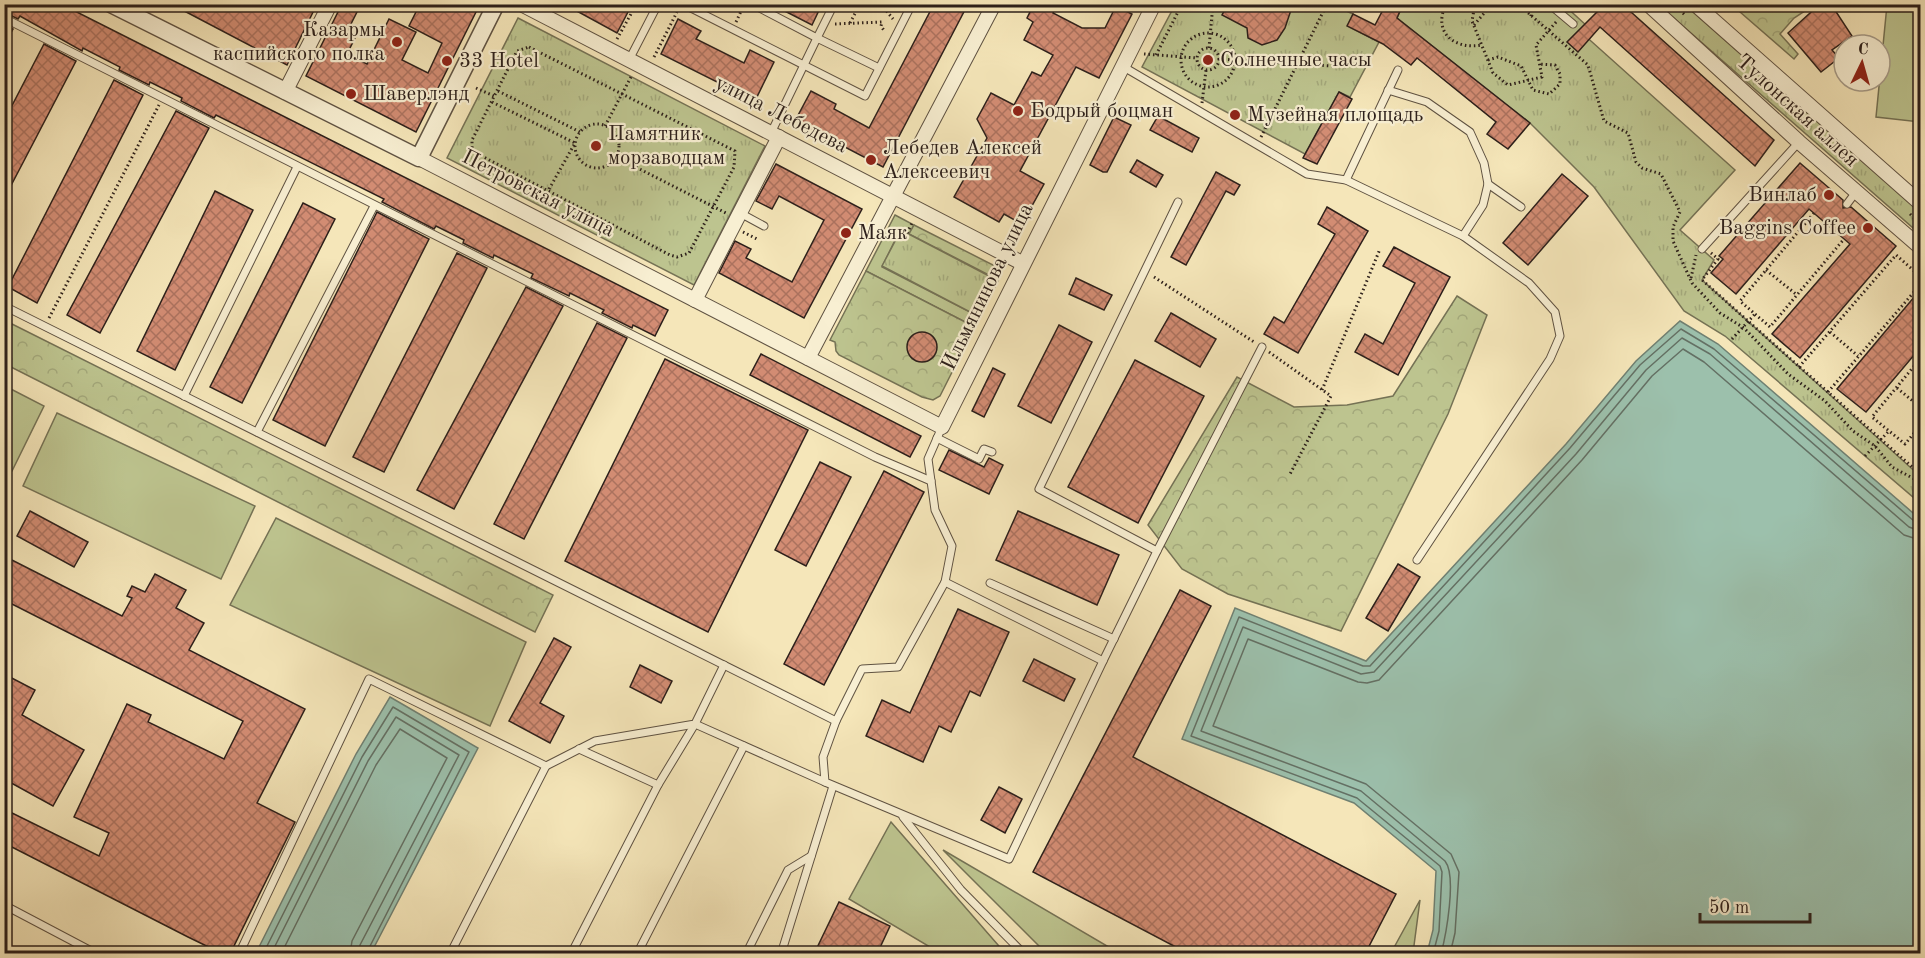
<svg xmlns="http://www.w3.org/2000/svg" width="1925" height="958" viewBox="0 0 1925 958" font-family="'Old Standard TT',serif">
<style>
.grass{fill:#bdc48f;stroke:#757255;stroke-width:1.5}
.forest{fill:url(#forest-crowns);stroke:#757255;stroke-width:1.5}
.park{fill:url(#park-tufts);stroke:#757255;stroke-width:1.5}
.water{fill:#9cc0ac;stroke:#708072;stroke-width:1.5}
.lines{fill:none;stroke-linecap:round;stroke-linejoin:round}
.shore{stroke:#647064;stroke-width:1.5}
.building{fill:url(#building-cross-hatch);stroke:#2d201b;stroke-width:1.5}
.service-casing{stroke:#5f5242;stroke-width:9}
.minor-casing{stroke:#5f5242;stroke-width:16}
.tertiary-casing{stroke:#5f5242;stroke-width:19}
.path{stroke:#2d201b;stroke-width:3;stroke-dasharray:1.5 3;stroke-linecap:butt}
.service{stroke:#f8efd2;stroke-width:7}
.minor{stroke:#f8efd2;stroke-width:14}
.tertiary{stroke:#f8efd2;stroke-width:16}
.poi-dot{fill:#8f2418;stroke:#f8efd2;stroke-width:2}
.labels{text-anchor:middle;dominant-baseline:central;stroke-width:4.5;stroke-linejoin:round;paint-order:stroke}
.poi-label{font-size:21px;fill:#2d201b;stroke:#f8efd2;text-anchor:start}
.street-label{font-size:21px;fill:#2d201b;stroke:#f8efd2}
</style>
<defs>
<pattern id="forest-crowns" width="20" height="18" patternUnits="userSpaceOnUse" patternTransform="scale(1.5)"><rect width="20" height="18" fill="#bdc48f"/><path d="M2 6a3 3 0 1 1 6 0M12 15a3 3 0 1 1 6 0" fill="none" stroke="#a3a87b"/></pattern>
<pattern id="park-tufts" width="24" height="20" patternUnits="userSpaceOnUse" patternTransform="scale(1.5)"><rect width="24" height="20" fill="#bdc48f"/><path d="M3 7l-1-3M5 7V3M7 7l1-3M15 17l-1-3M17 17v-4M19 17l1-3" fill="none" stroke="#a3a87b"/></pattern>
<pattern id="building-cross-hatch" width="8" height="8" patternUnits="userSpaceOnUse" patternTransform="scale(1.5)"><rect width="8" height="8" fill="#d28c73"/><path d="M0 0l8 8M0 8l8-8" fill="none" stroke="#ab725e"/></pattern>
</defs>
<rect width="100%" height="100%" fill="#f5e6b9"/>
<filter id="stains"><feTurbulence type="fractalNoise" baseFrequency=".00333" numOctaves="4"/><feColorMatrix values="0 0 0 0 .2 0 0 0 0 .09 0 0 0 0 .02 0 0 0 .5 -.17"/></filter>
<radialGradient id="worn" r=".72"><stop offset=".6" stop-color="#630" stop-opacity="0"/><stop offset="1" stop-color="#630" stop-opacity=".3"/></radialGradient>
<g class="grass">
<polygon points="1887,5 1920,5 1920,122 1876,117"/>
<polygon points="895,215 914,225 909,234 900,230 882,267 972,313 967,323 866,271"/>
<polygon points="5,386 44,406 12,471 5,471"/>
<polygon points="57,413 255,506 221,579 23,486"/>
<polygon points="276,518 526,642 490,726 230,605"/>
<polygon points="891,822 1005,953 940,953 849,899"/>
<polygon points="943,850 1119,953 1046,953"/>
<polygon points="1420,900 1413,953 1391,953"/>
</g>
<g class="forest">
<polygon points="1747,5 1814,5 1794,18 1780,34 1798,54 1794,59 1740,12"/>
<polygon points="914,225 997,267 1001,275 940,396 933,400 922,397 839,355 836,351 835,342 830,340 866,271 967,323 991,276 909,234"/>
<polygon points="1457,296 1487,315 1448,414 1341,631 1228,594 1182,569 1148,525 1237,377 1294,407 1347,405 1393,396"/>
<polygon points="4,320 553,595 535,632 5,364"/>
</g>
<g class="park">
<polygon points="1175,5 1333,5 1353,14 1348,26 1379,42 1350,97 1339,92 1305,154 1142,67"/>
<polygon points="1403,5 1564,5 1587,26 1582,33 1735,170 1680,230 1714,260 1702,280 1920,476 1920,503 1725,336 1684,311 1594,187 1530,123 1397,18"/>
<polygon points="1659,5 1685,5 1920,212 1920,234"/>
<polygon points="518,18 765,146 694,285 447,158"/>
<polygon points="901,230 991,277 972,313 882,266"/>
</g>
<g class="water">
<polygon points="1680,321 1718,344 1920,519 1920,953 1427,953 1433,930 1436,871 1354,803 1182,739 1235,608 1366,661 1566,444 1636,361"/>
<polygon points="390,697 478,748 371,953 256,953 356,754"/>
</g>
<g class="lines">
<g class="shore">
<polyline points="263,954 362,757 393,707 469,752 366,954"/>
<polyline points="271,954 368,761 396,717 459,755 360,945 359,954"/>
<polyline points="281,954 376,765 400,729 447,758 352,941 350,954"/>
<polyline points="1433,954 1439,931 1442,872 1440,866 1357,798 1191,736 1239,617 1363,666 1370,666 1570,448 1640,365 1681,329 1714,349 1914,521 1920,523"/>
<path d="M1441 954C1446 935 1457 876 1445 861L1361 791 1201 731 1243 627 1361 674 1374 672 1576 454 1646 370 1682 338 1710 354 1909 527 1920 531"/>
<polyline points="1450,954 1455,933 1459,872 1451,854 1366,784 1213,726 1248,639 1358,682 1367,683 1379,680 1582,460 1652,376 1683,349 1704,362 1904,535 1920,540"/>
</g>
</g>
<g class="building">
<polygon points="4,4 61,4 668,310 655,336 633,325 632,328 602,313 604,310 570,293 569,296 531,278 533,274 494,255 493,258 463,243 464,240 436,226 434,229 382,202 384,199 216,115 214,118 181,101 182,98 150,82 149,85 119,70 120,67 83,48 82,51 20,16 18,19 4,12"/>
<polygon points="171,4 236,4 244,9 246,4 317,4 287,65"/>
<polygon points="342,4 361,4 347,32 356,36 347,54 367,64 389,19 416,32 402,60 428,73 442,43 409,26 420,4 480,4 416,132 306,76"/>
<polygon points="564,4 619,4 629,10 617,33"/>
<polygon points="771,4 822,4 812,25"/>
<polygon points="934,4 968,4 883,167 795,121 811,91 836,104 834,109 869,128"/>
<polygon points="1034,4 1058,4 1053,13 1082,28 1105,28 1116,6 1132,14 1099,78 1076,67 1020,171 1044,184 1022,224 1004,214 999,222 954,197 987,138 977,119 991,93 1014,105 1032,72 1041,76 1053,55 1024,40 1033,22 1027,18"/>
<polygon points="1228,4 1293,4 1285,28 1277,40 1262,45 1248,38 1247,28 1222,15"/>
<polygon points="1386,4 1403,4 1397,18 1530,123 1508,149 1487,134 1496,122 1417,58 1411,65 1383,44 1347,26 1353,14 1375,25"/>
<polygon points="1605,4 1622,4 1774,140 1755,166 1600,27 1578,52 1567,42"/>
<polygon points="1820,4 1831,4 1852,36 1832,50 1839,58 1821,72 1788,33"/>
<polygon points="678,19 701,31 696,39 744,63 750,50 774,62 755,101 661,54"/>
<polygon points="4,25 13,29 4,45"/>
<polygon points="44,44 76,61 4,199 4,121"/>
<polygon points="114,80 143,95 37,303 8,287"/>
<polygon points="1339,92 1352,99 1317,164 1303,158"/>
<polygon points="176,111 209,128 100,333 67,315"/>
<polygon points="1158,116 1199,138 1192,152 1150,130"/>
<polygon points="1114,117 1131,125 1107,172 1103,172 1090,165"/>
<polygon points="1137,160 1163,175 1156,187 1130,172"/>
<polygon points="1800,163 1843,200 1843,208 1851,207 1896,246 1800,358 1772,334 1850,244 1809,209 1736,294 1711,273 1723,259 1719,256"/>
<polygon points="776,164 862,209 804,318 719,273 735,241 751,249 746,258 792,282 824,220 779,196 772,209 756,201"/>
<polygon points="1216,172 1240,185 1234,195 1226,191 1186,265 1171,257"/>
<polygon points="1562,174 1588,196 1528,265 1503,243"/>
<polygon points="215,191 253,210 175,370 137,351"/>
<polygon points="303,203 335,219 242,403 210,387"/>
<polygon points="1327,207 1368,231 1298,353 1264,334 1274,317 1284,323 1335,234 1318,224"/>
<polygon points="377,212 429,239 325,446 273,420"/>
<polygon points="1394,247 1450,277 1398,375 1355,352 1365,334 1383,344 1415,283 1383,266"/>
<polygon points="457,253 487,268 384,472 353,457"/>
<polygon points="1076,278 1112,295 1104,310 1069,294"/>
<polygon points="526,287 563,306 454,509 417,490"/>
<polygon points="1920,290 1920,348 1866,412 1837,389"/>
<polygon points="1171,313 1216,339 1200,367 1155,341"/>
<polygon points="597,323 627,338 524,539 494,524"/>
<polygon points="1059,325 1092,342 1051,423 1018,406"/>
<circle cx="922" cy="347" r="15"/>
<polygon points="761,354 921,436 910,457 750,375"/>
<polygon points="665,359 808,430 708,632 565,561"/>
<polygon points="1135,360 1204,396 1138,523 1068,487"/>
<polygon points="993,368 1005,374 984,417 972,411"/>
<polygon points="949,450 984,467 989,458 1003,465 989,494 939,470"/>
<polygon points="820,462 851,477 806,566 775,550"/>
<polygon points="884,471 924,492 824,685 784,664"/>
<polygon points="30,511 88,542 74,567 17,536"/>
<polygon points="1018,511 1119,555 1097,605 996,560"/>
<polygon points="4,556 122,616 132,598 127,596 132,586 145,592 155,574 186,590 176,608 204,623 189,650 305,709 257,803 295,822 230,954 223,954 188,937 4,843 4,809 99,856 109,833 74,817 127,704 151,715 148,722 224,759 243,721 4,600"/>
<polygon points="1398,564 1420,577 1388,631 1366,618"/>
<polygon points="1180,590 1211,606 1133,757 1396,894 1365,954 1189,954 1033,872"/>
<polygon points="958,609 1009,632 980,696 970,691 951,732 939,726 923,762 866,736 882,700 910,713"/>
<polygon points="554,638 571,647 540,703 564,716 550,743 509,721"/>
<polygon points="1034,659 1075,679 1064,701 1023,681"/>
<polygon points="640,665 672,681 661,703 630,687"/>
<polygon points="4,674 35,690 22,715 84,750 53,806 4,779"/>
<polygon points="999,787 1022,799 1005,833 981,820"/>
<polygon points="839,902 890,926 877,954 814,954"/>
</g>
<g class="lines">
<defs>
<g id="service">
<polyline points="645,4 655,10"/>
<polyline points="683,4 865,96 912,4"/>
<polyline points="752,4 817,38 834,4"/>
<polyline points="1555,4 1554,8 1573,24"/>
<polyline points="1706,14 1716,4"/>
<polyline points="4,18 875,457 931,481"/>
<polyline points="629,60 658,4"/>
<polyline points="1122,66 1307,174 1346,180 1463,236 1529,283 1555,312 1560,336 1550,359 1417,560"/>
<polyline points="1388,90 1427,102 1470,132 1484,163 1488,184 1483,205 1463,236"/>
<polyline points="771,133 817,38 879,68"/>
<polyline points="1346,180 1398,70"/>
<polyline points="1488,184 1521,207"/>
<polyline points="1847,204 1856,192"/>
<polyline points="740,213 764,226"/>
<polyline points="1702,249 1799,142"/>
<polyline points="4,306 836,721 862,669 898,667 945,582 952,546 935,510 928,459 942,427"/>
<polyline points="184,396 297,167"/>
<polyline points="257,432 374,206"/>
<polyline points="937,438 979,459 984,449 992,452"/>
<polyline points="1157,551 1262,347"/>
<polyline points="945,582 1103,661 1157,551 1039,489 1178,202"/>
<polyline points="990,583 1114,639"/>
<polyline points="836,721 823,757 825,782 1009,859 1103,661"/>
<polyline points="579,749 658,785 695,724 825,782"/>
<polyline points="903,817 961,890 1024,954"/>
<polyline points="4,905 97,954"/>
<polyline points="239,954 369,679 546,766 595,741 695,724 724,665"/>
<polyline points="450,954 546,766"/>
<polyline points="571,954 658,785"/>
<polyline points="637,954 744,746"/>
<polyline points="746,954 788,870 811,856"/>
<polyline points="781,954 833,786"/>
</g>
<g id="minor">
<polyline points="521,4 1022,263"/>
<polyline points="1648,4 1799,142 1920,247"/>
<polyline points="1695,4 1920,203"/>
<polyline points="285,92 330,4"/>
<polyline points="419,158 942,427 1154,4"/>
<polyline points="695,300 779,137"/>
<polyline points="808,358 994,4"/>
</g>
<polyline id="tertiary" points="111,4 419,158 496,4"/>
</defs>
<use href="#service" class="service-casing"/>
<use href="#minor" class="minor-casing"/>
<use href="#tertiary" class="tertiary-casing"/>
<g class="path">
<polyline points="881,4 893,19"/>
<polyline points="1302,4 1324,10"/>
<path d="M1446 4C1432 33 1455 50 1482 45"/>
<polyline points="1475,4 1472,21 1493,73 1508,85 1542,77 1536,45 1557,21"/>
<polyline points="1518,4 1588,65 1604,121 1628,133 1636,162 1642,168 1661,174 1680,212 1673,227 1673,241 1692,283 1720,313 1744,328 1788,374 1825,401 1853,431 1875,446 1892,467 1920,482"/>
<polyline points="1673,4 1685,15"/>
<polyline points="1531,16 1532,4"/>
<polyline points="736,22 742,9"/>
<polyline points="850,23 860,4"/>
<polyline points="835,24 882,22 881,26 885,32"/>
<polyline points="1474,25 1492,4"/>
<circle cx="1208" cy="60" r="27"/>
<polyline points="617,39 636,5"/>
<polygon points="529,47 735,151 734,167 689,253 677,257 670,255 476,153 472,148 472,140 517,51"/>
<circle cx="1208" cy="59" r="11"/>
<polyline points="1209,48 1213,4"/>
<polyline points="1144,54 1197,58"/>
<polyline points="1156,55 1182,4"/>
<polyline points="654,57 677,12"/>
<polyline points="1219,59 1349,67"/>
<polyline points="1488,60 1498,57 1521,66 1533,90 1549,94 1560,84 1560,74 1555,65 1539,64"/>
<polyline points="476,88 494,96"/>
<polyline points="498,91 580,132"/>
<polyline points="492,102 575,143 548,191"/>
<polyline points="1202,103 1206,70"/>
<circle cx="597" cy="146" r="22"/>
<polyline points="605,126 632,75"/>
<polyline points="1261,137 1327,4"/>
<polyline points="616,157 726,213"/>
<polyline points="1814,213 1740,301 1770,327 1844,239"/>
<polyline points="1910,214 1920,223"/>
<polyline points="743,232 757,239"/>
<polyline points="907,233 913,221"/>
<polyline points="1711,253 1718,259 1702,280 1920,474"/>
<polyline points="1766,270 1797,295"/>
<polyline points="1154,277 1254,342"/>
<polyline points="1691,278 1696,255"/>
<polyline points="49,318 159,105"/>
<polyline points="1830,332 1858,356"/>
<polyline points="1732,339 1755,314"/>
<polyline points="1269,352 1331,396 1289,476"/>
<polyline points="1920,359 1872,417 1905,444 1920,426"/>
<polyline points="1799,367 1896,255 1920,276"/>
<polyline points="1897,388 1920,407"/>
<polyline points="1322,390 1380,249"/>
<polyline points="1828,392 1920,285"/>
<polyline points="1865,456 1889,431"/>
</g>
<use href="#service" class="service"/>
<use href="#minor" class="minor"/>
<use href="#tertiary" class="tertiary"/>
</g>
<g class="poi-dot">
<circle cx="397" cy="42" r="6"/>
<circle cx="1208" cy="60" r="6"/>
<circle cx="447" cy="61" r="6"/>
<circle cx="351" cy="94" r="6"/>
<circle cx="1018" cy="111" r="6"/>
<circle cx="1235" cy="115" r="6"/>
<circle cx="596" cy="146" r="6"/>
<circle cx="871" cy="160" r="6"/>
<circle cx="1829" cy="195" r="6"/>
<circle cx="1868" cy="228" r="6"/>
<circle cx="846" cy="233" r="6"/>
</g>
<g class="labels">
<g class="poi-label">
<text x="385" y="30" text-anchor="end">Казармы<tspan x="385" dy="24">каспийского полка</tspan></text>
<text x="1220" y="60">Солнечные часы</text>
<text x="459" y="61">33 Hotel</text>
<text x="363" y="94">Шаверлэнд</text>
<text x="1030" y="111">Бодрый боцман</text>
<text x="1247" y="115">Музейная площадь</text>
<text x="608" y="134">Памятник<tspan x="608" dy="24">морзаводцам</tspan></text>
<text x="883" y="148">Лебедев Алексей<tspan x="883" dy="24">Алексеевич</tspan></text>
<text x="1817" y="195" text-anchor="end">Винлаб</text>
<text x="1856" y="228" text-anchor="end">Baggins Coffee</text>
<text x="858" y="233">Маяк</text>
</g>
<g class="street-label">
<text transform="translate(1797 111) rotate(42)">Тулонская аллея</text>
<text transform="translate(781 115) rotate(27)">улица Лебедева</text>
<text transform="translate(538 194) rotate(27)">Петровская улица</text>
<text transform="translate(988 287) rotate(-64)">Ильмянинова улица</text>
</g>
</g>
<rect width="1925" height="958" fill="none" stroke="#f5e6b9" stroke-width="24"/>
<rect x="6" y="6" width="1913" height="946" fill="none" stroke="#2d201b" stroke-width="3"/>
<rect x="12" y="12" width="1901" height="934" fill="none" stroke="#2d201b" stroke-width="1.5"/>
<g transform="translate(1862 63) rotate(5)"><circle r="28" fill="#f8efd2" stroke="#a79c89" stroke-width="1.5"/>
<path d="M0-4.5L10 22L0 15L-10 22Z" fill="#8f2418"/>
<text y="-9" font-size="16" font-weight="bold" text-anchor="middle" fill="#2d201b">С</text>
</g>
<path d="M1700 913v9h110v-9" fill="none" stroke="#2d201b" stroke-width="3"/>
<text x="1709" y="913" font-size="18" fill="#2d201b" stroke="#f8efd2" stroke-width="4.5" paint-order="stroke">50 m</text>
<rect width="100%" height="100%" filter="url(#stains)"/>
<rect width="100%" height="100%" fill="url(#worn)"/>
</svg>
